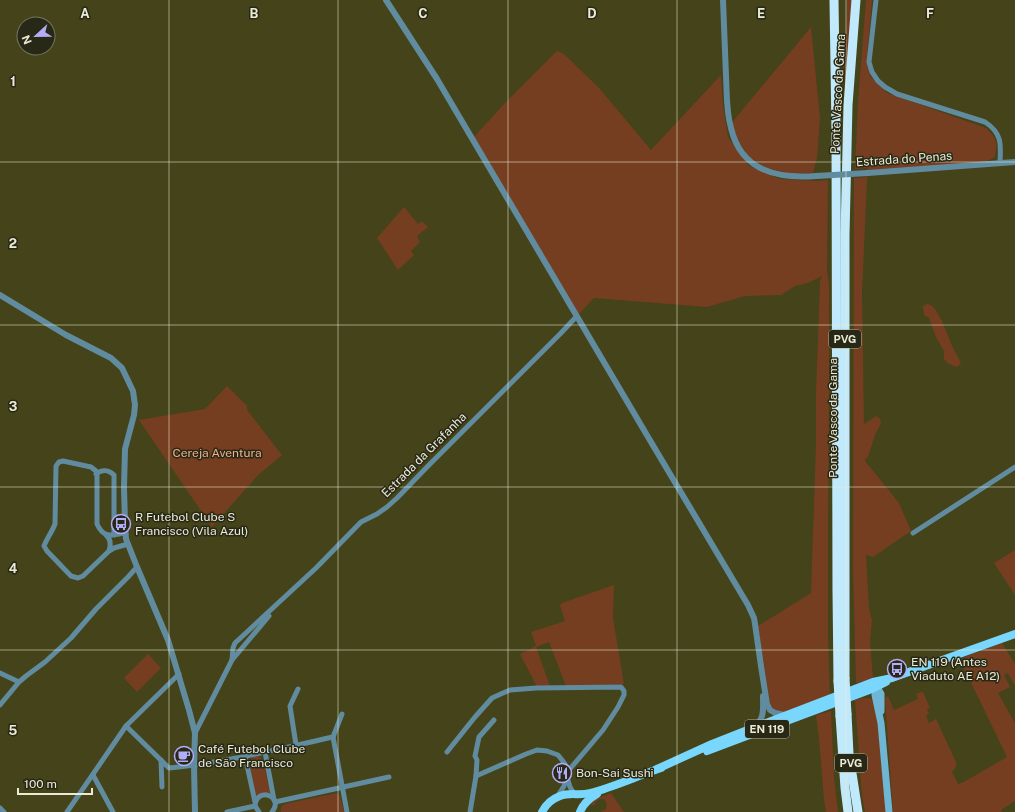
<svg xmlns="http://www.w3.org/2000/svg" width="1015" height="812" viewBox="0 0 1015 812" font-family="'Public Sans',sans-serif">
<style>
.green{fill:#753e20}
.lines{fill:none;stroke-linecap:round;stroke-linejoin:round}
.minor{stroke:#618c9f;stroke-width:5}
.tertiary{stroke:#618c9f;stroke-width:6}
.secondary{stroke:#6fb6d4;stroke-width:7}
.primary{stroke:#79d6fd;stroke-width:8}
.motorway{stroke:#c1e9fc;stroke-width:9}
.tertiary-bridge{stroke:#618c9f;stroke-width:6}
.motorway-bridge{stroke:#c1e9fc;stroke-width:9}
.grid{fill:none;stroke:#ebebd5;stroke-width:1;stroke-opacity:0.55}
.labels{text-anchor:middle;dominant-baseline:central;stroke-width:3;stroke-linejoin:round;paint-order:stroke}
.shield{fill:#282817;stroke:#b0b09c;stroke-width:1}
.shield-label{font-size:11px;font-weight:bold;fill:#ebebd5}
.street-label{font-size:12px;fill:#ebebd5;stroke:#282817}
.park-label{font-size:12px;fill:#f2ae8d;stroke:#282817}
.poi-label{font-size:12px;fill:#ebebd5;stroke:#282817;text-anchor:start}
.grid-label{font-size:13px;text-anchor:middle;font-weight:bold;fill:#ebebd5;stroke:#282817;stroke-width:3;stroke-linejoin:round;paint-order:stroke}
</style>
<rect width="100%" height="100%" fill="#44431a"/>
<g class="green">
<polygon points="847,0 853,0 846,81 845,77"/>
<path d="M866 0H872L867 55 870 76 887 93 986 128C997 139 998 142 995 157L985 162 868 173 867 168 855 169 858 102Z"/>
<polygon points="811,27 820,118 817,158 813,173 789,173 768,169 748,156 736,137 732,124 734,120"/>
<polygon points="557,51 564,54 599,88 651,150 721,75 723,105 728,137 749,166 780,179 817,181 828,180 827,271 829,285 829,389 828,527 828,635 830,699 786,715 774,711 770,703 758,626 811,593 816,445 816,394 820,281 822,276 808,283 795,286 781,295 745,296 707,307 594,298 577,316 473,138 506,102"/>
<polygon points="868,177 867,180 862,293 864,424 873,418 877,416 880,419 881,423 875,435 868,457 865,459 865,461 899,503 911,531 873,557 866,555 869,608 872,620 870,641 873,679 856,683 853,571 854,178"/>
<polygon points="404,207 418,224 422,221 428,227 417,236 420,242 411,251 414,255 398,270 377,238"/>
<polygon points="927,304 931,305 935,309 942,321 952,346 961,363 957,367 949,364 944,359 944,351 936,337 929,318 924,315 923,306"/>
<polygon points="227,386 247,406 247,410 282,455 257,476 212,527 139,420 205,409"/>
<polygon points="1015,550 1015,595 994,563"/>
<polygon points="614,585 613,618 624,684 566,686 549,642 536,647 550,686 537,687 520,654 536,646 531,632 565,621 560,605 562,603"/>
<path d="M1002 643 1015 664V686L1008 673 1004 675 1010 687 998 693 1015 723V801L1001 810 1002 812H893L885 698 888 696 894 710 918 699 916 694 921 692H923L930 708 927 709 929 714 926 715 929 723 936 719 956 762C957 766 955 769 952 772L958 784 962 783 1007 757 962 664 964 662 962 658Z"/>
<polygon points="148,654 161,668 137,692 124,678"/>
<polygon points="863,698 870,698 873,701 878,724 886,812 865,812 862,796 855,700"/>
<polygon points="831,711 834,778 838,812 826,812 824,800 819,738 816,715"/>
<path d="M258 756 260 757 263 760 270 793C265 792 261 792 256 796L249 763 253 757Z"/>
<path d="M336 793 340 796 344 812H281C280 809 281 808 283 805L285 804Z"/>
<polygon points="611,793 624,812 601,812 606,809 607,804 604,799 600,799 595,802 595,805 590,805 596,799"/>
</g>
<g class="lines">
<g class="minor">
<path d="M876 0 869 62 872 72 878 81 885 87 897 94 985 122C1002 133 1001 144 1000 163"/>
<path d="M96 474C102 469 109 470 114 475V535"/>
<path d="M125 533C111 535 104 539 97 524V476L96 471 91 467 63 461 59 462 56 466 55 524C52 532 47 538 44 546L47 551 71 576 78 578 83 576 109 551 114 548 128 544"/>
<polyline points="913,533 1015,467"/>
<path d="M106 535C111 539 111 545 109 551"/>
<polyline points="232,660 233,648 235,643 316,568 361,522 377,514 387,507 397,498 428,466 560,334 577,316"/>
<polyline points="0,673 19,682"/>
<polyline points="0,705 19,682 26,676 45,662 71,638 96,609 128,577 137,567"/>
<polyline points="342,714 333,737 347,812"/>
<path d="M126 726 169 768C224 763 278 749 333 737"/>
<polyline points="195,733 232,660 269,616"/>
<polyline points="296,745 290,706 298,689"/>
<polyline points="265,752 274,800"/>
<polyline points="447,752 475,717 492,698 503,693 510,690 536,688 621,687 624,691 624,695 618,707 603,730 569,770 564,786 557,797"/>
<polyline points="245,756 255,802"/>
<polyline points="161,760 162,787"/>
<polyline points="93,775 113,812"/>
<polyline points="476,776 526,754 537,750 547,751 558,755 562,760 569,770"/>
<polyline points="567,777 570,787 575,795"/>
<polyline points="275,802 389,777"/>
<polyline points="0,808 4,812"/>
<polyline points="67,812 126,726 179,674"/>
<polyline points="227,812 255,806"/>
<path d="M259 812 255 806C256 786 285 796 272 812"/>
<polyline points="470,812 476,776 477,760 475,756 479,737 494,720"/>
</g>
<g class="tertiary">
<polyline points="386,0 437,79 651,442 748,605 754,618 755,624 761,666 767,704 770,710 775,713 784,715"/>
<path d="M723 0C724 25 725 51 726 76 727 93 726 111 731 128 741 171 777 179 816 176"/>
<polyline points="868,173 1015,162"/>
<polyline points="0,295 66,335 111,358 122,368 133,391 135,405 134,415 125,449 124,487 125,524 126,539 137,567 168,640 189,710 195,733 194,766 195,812"/>
<path d="M755 726C765 719 763 707 763 696"/>
</g>
<g class="secondary">
<polyline points="876,685 881,694 881,711"/>
<polyline points="877,687 875,695 881,723 889,812"/>
</g>
<g class="primary">
<polyline points="707,751 872,689 886,682"/>
<polyline points="657,769 712,744 750,729 873,682 892,678 1015,634"/>
<path d="M542 812C546 804 552 799 560 796 570 792 579 796 590 793 614 787 637 776 661 768"/>
<path d="M580 812C583 804 590 798 597 794"/>
</g>
<g class="motorway">
<polyline points="834,0 836,132 837,591 838,681"/>
<polyline points="845,678 845,235 848,105 856,0"/>
<polyline points="847,714 849,754 858,812"/>
<polyline points="840,716 845,788 848,812"/>
</g>
<polyline class="tertiary-bridge" points="816,176 868,173"/>
<g class="motorway-bridge">
<polyline points="845,678 847,714"/>
<polyline points="838,681 840,716"/>
</g>
</g>
<path class="grid" d="M169 0V812M338 0V812M508 0V812M677 0V812M846 0V812M0 162H1015M0 325H1015M0 487H1015M0 650H1015"/>
<defs>
<symbol id="bus-ring" viewBox="-11 -11 22 22"><circle r="9.5" fill="#282817" stroke="#b3adf9" stroke-width="1.5"/><path d="M-5-6H5V4H4V6H2V4H-2V6H-4V4H-5ZM-3.5-4V0h7V-4ZM-3.5 1.2v1.5H-2V1.2ZM2 1.2v1.5H3.5V1.2Z" fill="#b3adf9"/></symbol>
<symbol id="cafe-ring" viewBox="-11 -11 22 22"><circle r="9.5" fill="#282817" stroke="#b3adf9" stroke-width="1.5"/><path d="M-5.5-4.5H6V0H3Q3 3.5 0 3.5H-2.5Q-5.5 3.5-5.5 0ZM3-3.2v2h1.7v-2ZM-6 4.5H4V6H-6Z" fill="#b3adf9"/></symbol>
<symbol id="restaurant-ring" viewBox="-11 -11 22 22"><circle r="9.5" fill="#282817" stroke="#b3adf9" stroke-width="1.5"/><path d="M-5-6h1v4h1v-4h1v4h1v-4h1v5L-1.5 .5V6h-2V.5L-5-1ZM5-6V6H3V1.5H1.5Q1.5-4 5-6Z" fill="#b3adf9"/></symbol>
</defs>
<g fill-rule="evenodd">
<use href="#bus-ring" x="110" y="513" width="22" height="22"/>
<use href="#bus-ring" x="886" y="658" width="22" height="22"/>
<use href="#cafe-ring" x="173" y="745" width="22" height="22"/>
<use href="#restaurant-ring" x="551" y="762" width="22" height="22"/>
</g>
<g class="labels">
<g class="shield">
<rect x="829" y="330" width="32" height="18" rx="3"/>
<rect x="745" y="720" width="44" height="18" rx="3"/>
<rect x="835" y="754" width="32" height="18" rx="3"/>
</g>
<g class="shield-label">
<text x="845" y="339">PVG</text>
<text x="767" y="729">EN 119</text>
<text x="851" y="763">PVG</text>
</g>
<g class="street-label">
<text transform="translate(838 94) rotate(-87)">Ponte Vasco da Gama</text>
<text transform="translate(904 159) rotate(-4)">Estrada do Penas</text>
<text transform="translate(833 418) rotate(-90)">Ponte Vasco da Gama</text>
<text transform="translate(424 455) rotate(-45)">Estrada da Grafanha</text>
</g>
<g class="park-label">
<text x="217" y="453">Cereja Aventura</text>
</g>
<g class="poi-label">
<text x="135" y="517">R Futebol Clube S<tspan x="135" dy="14">Francisco (Vila Azul)</tspan></text>
<text x="911" y="662">EN 119 (Antes<tspan x="911" dy="14">Viaduto AE A12)</tspan></text>
<text x="198" y="749">Café Futebol Clube<tspan x="198" dy="14">de São Francisco</tspan></text>
<text x="576" y="773">Bon-Sai Sushi</text>
</g>
</g>
<g class="grid-label">
<text x="85" y="18">A</text>
<text x="254" y="18">B</text>
<text x="423" y="18">C</text>
<text x="592" y="18">D</text>
<text x="761" y="18">E</text>
<text x="930" y="18">F</text>
<text x="13" y="86">1</text>
<text x="13" y="248">2</text>
<text x="13" y="411">3</text>
<text x="13" y="573">4</text>
<text x="13" y="735">5</text>
</g>
<g transform="translate(36 36) rotate(248)"><circle r="19" fill="#282817" stroke="#767663"/>
<path d="M0-3L7 15L0 10L-7 15Z" fill="#b3adf9"/>
<text y="-6" font-size="11" font-weight="bold" text-anchor="middle" fill="#ebebd5">N</text>
</g>
<path d="M18 788v6h74v-6" fill="none" stroke="#ebebd5" stroke-width="2"/>
<text x="24" y="788" font-size="12" fill="#ebebd5" stroke="#282817" stroke-width="3" paint-order="stroke">100 m</text>
</svg>
